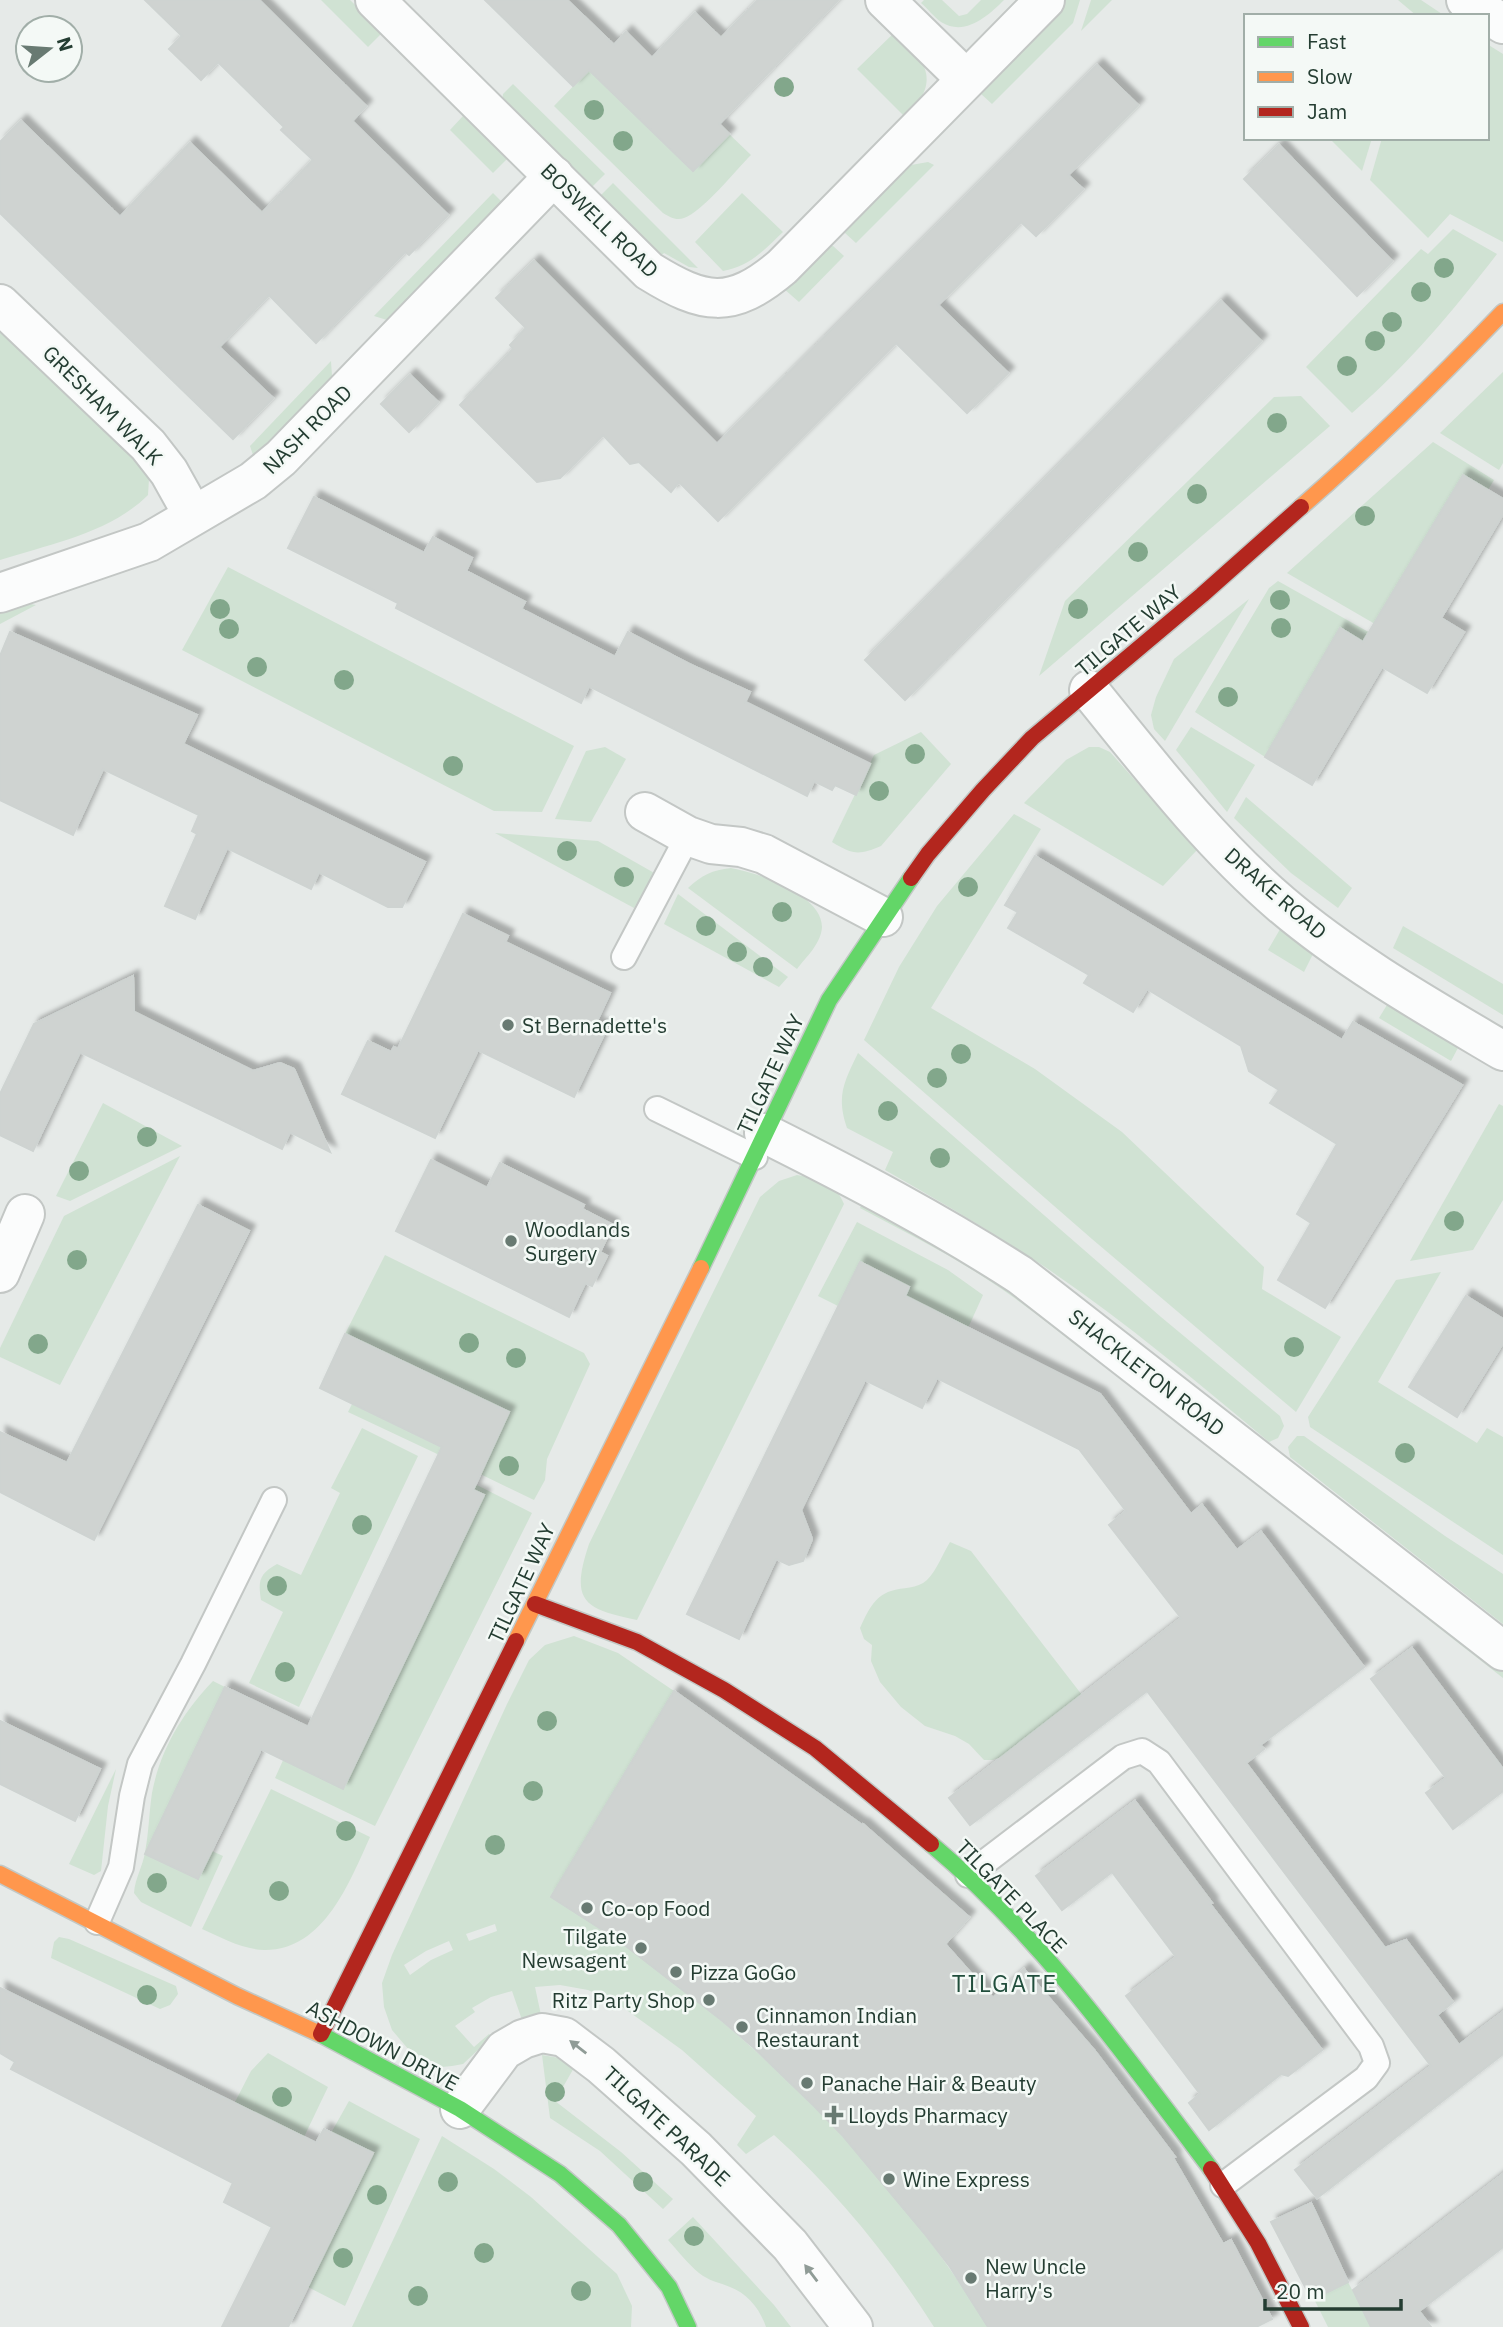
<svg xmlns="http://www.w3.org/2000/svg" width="1503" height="2327" viewBox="0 0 1503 2327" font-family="'IBM Plex Sans',sans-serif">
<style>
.green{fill:#d0e2d3;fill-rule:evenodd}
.building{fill:#cfd3d1;stroke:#ced3d1;stroke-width:2;filter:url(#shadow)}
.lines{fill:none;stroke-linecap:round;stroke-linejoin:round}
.lane-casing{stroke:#c3c7c5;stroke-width:28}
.street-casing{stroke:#c3c7c5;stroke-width:42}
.fast-casing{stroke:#c2c8c5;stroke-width:19}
.slow-casing{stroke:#c2c8c5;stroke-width:19}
.jam-casing{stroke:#c2c8c5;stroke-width:19}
.lane{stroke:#fbfcfc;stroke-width:24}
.street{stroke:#fbfcfc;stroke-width:38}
.fast{stroke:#63d668;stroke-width:16}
.slow{stroke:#ff974d;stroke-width:16}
.jam{stroke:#b3261e;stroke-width:16}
.tree{fill:#82a78b}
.oneway{fill:#909c97}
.poi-dot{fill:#687a72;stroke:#f4f9f6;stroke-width:2.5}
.labels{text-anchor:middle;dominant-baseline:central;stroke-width:5;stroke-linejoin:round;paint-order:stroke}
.street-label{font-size:21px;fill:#243d32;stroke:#f4f9f6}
.poi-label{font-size:21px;fill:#243d32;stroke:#f4f9f6;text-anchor:start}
.quarter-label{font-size:24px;letter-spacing:2px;fill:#214e3c;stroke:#f4f9f6}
</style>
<defs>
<filter id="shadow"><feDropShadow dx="6" dy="-6" stdDeviation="2" flood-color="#0004"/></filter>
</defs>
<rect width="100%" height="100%" fill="#e6eae8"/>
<g class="green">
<polygon points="321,0 350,0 383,32 368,47"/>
<path d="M924 0H942L959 16 967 14 981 0H1004C988 16 965 37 941 22 934 17 928 9 921 3Z"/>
<polygon points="1064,0 1080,0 1073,23 992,104 980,93 980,85"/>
<polygon points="1091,0 1112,0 1081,31"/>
<polygon points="1398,0 1421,0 1445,16 1417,16"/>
<path d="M897 30C926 64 942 79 906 118L857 69Z"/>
<polygon points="1487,44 1503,54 1503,242 1450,214 1428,238 1370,180 1382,138 1487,138"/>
<path d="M589 70 692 171 729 134 751 155C736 170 702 212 684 218 676 221 670 217 663 213L554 106Z"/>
<polygon points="513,84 605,174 589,190 502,103 503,94"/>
<polygon points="463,116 507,159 493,173 450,130"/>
<polygon points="1329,138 1372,138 1362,171"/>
<polygon points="928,162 934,165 856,243 845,233 845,222 900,167"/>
<polygon points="613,183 698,268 689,267 664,253 659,258 598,198"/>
<polygon points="493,193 503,203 387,320 374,316"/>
<path d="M742 193 783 232C763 251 750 266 723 271L695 242Z"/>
<path d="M1453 229 1497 254C1453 311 1407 366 1352 413L1306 367 1421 249 1428 254Z"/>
<polygon points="833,246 844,256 799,302 783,288 820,247"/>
<path d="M0 330 142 463 149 479 148 495C110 533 50 544 0 560Z"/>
<polygon points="331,361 332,376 254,458 250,446"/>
<polygon points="1503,372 1503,463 1499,470 1440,433"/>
<polygon points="1301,396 1330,426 1039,676 1065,601 1274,397"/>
<polygon points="1433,442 1494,480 1488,490 1463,475 1375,624 1287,573"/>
<polygon points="228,567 574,746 542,812 494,811 182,650"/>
<polygon points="1278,581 1372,634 1366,644 1340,629 1265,757 1195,712 1269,588"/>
<polygon points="1249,599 1165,741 1154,729 1151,715 1156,697 1174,659"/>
<polygon points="26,603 36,605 0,624 0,614"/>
<polygon points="1191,727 1255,765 1227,812 1176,750"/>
<path d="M921 732 951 764 881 846C858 856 852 854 832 842L874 755Z"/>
<polygon points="605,747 626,759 591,822 555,819 586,751"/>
<polygon points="1089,747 1099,747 1110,752 1197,850 1163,886 1024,803 1066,760"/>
<polygon points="1246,797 1352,888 1338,908 1291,873 1234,818"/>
<polygon points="1014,814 1041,829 931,1008 1035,1069 1122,1132 1264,1267 1262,1289 1341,1337 1296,1412 1092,1239 864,1040 899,967 937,906"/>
<polygon points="495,833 598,841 656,874 634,908"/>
<path d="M731 868C758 873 822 894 822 927 821 944 806 957 797 969L688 888C702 875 712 870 731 868Z"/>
<polygon points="678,894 788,977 779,987 664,924"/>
<polygon points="1283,924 1315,950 1304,972 1268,950"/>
<polygon points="1403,926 1503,984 1503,1015 1393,948"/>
<polygon points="1390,1000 1459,1046 1451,1061 1379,1018"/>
<path d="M858 1053 1161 1317 1280 1416 1284 1426 1278 1438 1269 1442C1196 1381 1123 1320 1045 1267 993 1232 939 1201 885 1170L893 1152 847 1128C836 1096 844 1082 858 1053Z"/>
<polygon points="103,1103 182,1146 70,1201 56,1196"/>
<polygon points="1499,1104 1503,1106 1503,1200 1473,1250 1410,1261"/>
<polygon points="180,1156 60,1385 0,1357 0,1348 64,1216"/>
<path d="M797 1175C820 1179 834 1180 844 1204L637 1620C583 1609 570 1601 589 1544L760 1197 779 1181Z"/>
<path d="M864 1200 937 1240 1095 1349 1090 1356C1055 1329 1020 1300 982 1276 943 1251 901 1230 860 1208Z"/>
<polygon points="857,1222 948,1270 983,1295 968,1328 905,1296 860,1262 838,1306 818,1296"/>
<polygon points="385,1255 584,1353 590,1364 547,1459 545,1480 534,1500 474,1471 484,1466 509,1412 345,1334"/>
<polygon points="1441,1272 1378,1382 1477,1443 1487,1428 1503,1437 1503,1555 1310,1427 1308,1417 1396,1280"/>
<polygon points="352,1404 453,1453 450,1460 348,1412"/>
<path d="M362 1428 418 1456 299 1707 249 1683 283 1612 261 1600C258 1581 259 1574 277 1564L301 1575 340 1493 331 1488Z"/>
<polygon points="1297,1436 1304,1436 1445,1536 1503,1574 1503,1624 1290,1457 1288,1447"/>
<polygon points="465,1479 532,1513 375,1826 275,1778 289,1747 344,1788 483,1495 463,1485"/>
<path d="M950 1542 971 1551 1082 1695 1004 1756 993 1760H984L969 1744 955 1736 925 1726 901 1707 880 1682 871 1661 872 1645 864 1639 860 1628C867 1613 874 1596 891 1591 903 1587 917 1589 927 1580 937 1570 943 1553 950 1542Z"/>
<polygon points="1421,1604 1503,1668 1503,1678 1416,1610"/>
<path d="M574 1636 618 1653 674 1691 581 1846 586 1919C745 2026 887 2162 988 2327H934C889 2256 836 2191 774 2135L746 2154 737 2145 756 2116 682 2050 621 2006 588 1990 560 1985 535 1987 541 2015 522 2020 512 1991 491 1997 472 2008 475 2012 455 2026 474 2047 489 2034 492 2037 463 2064 452 2066 442 2067 409 2050 392 2030 384 2007 382 1983 392 1955 507 1704 529 1660 545 1645ZM495 1924 497 1931 469 1941 466 1934ZM449 1941 453 1950 431 1960 410 1975 404 1965 426 1951Z"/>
<path d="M213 1681 225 1687 145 1854 198 1879 212 1851 223 1856 191 1927 141 1902 134 1893C135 1878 143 1866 145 1852 149 1832 149 1812 152 1793 160 1750 183 1712 213 1681Z"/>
<polygon points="116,1769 108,1806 101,1871 94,1875 69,1864"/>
<path d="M271 1789 370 1837C350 1881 324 1951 264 1950 242 1949 222 1938 202 1929Z"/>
<polygon points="59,1937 69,1939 176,1986 178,1994 170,2005 160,2009 51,1958 54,1942"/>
<polygon points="268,2053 328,2087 304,2137 235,2102 251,2071"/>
<polygon points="542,2055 565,2059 575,2066 555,2101 621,2152 673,2199 663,2209 600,2151 550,2118"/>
<polygon points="349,2101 420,2139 345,2306 306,2286 372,2153 331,2133"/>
<polygon points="442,2136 494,2169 531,2197 617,2274 632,2306 631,2327 352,2327"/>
<path d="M693 2217 774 2305 791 2327H766C760 2309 747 2293 730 2287 718 2282 709 2281 699 2273 688 2264 678 2251 668 2240Z"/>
<polygon points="1348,2282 1371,2327 1328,2327 1314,2299"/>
</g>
<g class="building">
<polygon points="145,0 259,0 366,106 352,121 448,215 409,255 405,252 316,343 269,295 219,347 273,398 233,439 0,213 0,142 21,121 120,217 190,143 262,213 313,160 281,130 284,127 218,62 201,80 169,49 182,36"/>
<polygon points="485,0 567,0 614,45 626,32 652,58 695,13 721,38 758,0 838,0 719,124 729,134 693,171 589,70 573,86"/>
<polygon points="1097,65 1138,105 1068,175 1083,189 1036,236 1021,222 938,305 1008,373 967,413 896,343 718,521 679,482 671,492 639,462 630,464 603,435 560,478 537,482 460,405 513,349 510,345 526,328 496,298 534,261 717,444"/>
<polygon points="1279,145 1392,261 1357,296 1244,179"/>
<polygon points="1221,301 1261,341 905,700 865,660"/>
<polygon points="410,375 438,402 409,432 381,404"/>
<polygon points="1463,475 1503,499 1503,514 1441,618 1464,632 1427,693 1382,667 1312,785 1265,757 1340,628 1363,642"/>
<polygon points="314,497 424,553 433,537 472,558 466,571 525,602 521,609 615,657 628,632 689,664 750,692 745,702 870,764 856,795 835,785 832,790 814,781 807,796 589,686 581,703 396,608 398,603 288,548"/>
<polygon points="10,632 197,715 183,744 425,862 402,907 388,907 319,872 311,889 227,848 195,919 165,906 197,834 192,831 199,815 103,769 73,835 0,800 0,656"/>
<polygon points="1035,856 1342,1040 1353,1022 1462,1085 1325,1308 1278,1280 1311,1223 1297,1214 1337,1144 1270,1103 1279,1090 1249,1071 1241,1046 1147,989 1133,1012 1084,983 1089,975 1008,928 1018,912 1005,905"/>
<polygon points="463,914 508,936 505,942 610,993 596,1023 607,1028 574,1097 478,1050 435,1138 342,1094 368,1041 391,1052 394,1047 398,1049"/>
<polygon points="133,976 134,1012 253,1071 280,1063 294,1069 330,1152 290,1132 282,1149 80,1052 33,1151 0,1135 0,1094 34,1024"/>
<polygon points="431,1160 487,1188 500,1163 584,1205 582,1209 613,1225 600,1252 607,1256 592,1286 585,1283 569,1317 396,1231"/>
<polygon points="198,1205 249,1231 94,1540 0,1492 0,1432 67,1463"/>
<polygon points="860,1262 909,1287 905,1296 1100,1394 1191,1514 1202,1505 1237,1550 1261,1532 1364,1667 1260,1745 1264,1749 1246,1763 1385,1948 1406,1940 1453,2002 1437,2015 1459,2045 1503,2012 1503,2054 1317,2198 1295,2170 1431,2066 1147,1691 970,1825 949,1798 1181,1618 1109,1525 1126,1511 1079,1449 937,1378 922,1408 865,1380 801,1510 812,1539 803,1561 789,1565 776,1559 739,1639 687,1614"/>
<polygon points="1466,1296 1503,1319 1503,1343 1457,1417 1409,1387"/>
<polygon points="345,1334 509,1412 473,1490 484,1495 343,1789 261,1749 198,1879 145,1854 225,1687 308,1727 442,1447 320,1388"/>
<polygon points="1412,1648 1503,1769 1503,1791 1453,1829 1426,1793 1446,1778 1371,1679"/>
<polygon points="674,1691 862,1825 863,1824 969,1917 945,1944 993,1998 1024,1969 1094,2050 1175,2157 1173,2158 1223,2244 1231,2240 1272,2319 1256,2327 988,2327 950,2267 924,2233 843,2136 813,2105 753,2047 720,2019 618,1940 551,1897"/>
<polygon points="0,1721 100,1769 75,1821 0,1784"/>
<polygon points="1135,1801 1212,1903 1210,1904 1322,2050 1288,2076 1281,2074 1209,2130 1189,2103 1200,2094 1126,1996 1176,1957 1112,1872 1062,1910 1036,1876"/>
<polygon points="0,1988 316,2143 324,2129 373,2153 288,2327 222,2327 272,2227 224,2202 233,2183 11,2069 15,2062 0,2053"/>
<polygon points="1503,2174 1503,2247 1419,2311 1431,2327 1371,2327 1353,2290"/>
<polygon points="1311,2203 1348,2282 1312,2300 1271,2222"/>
</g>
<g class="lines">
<defs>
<g id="lane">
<polyline points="624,957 688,836"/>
<polyline points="657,1109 755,1157"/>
<polyline points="968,1875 1123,1757 1142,1751 1159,1762 1371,2046 1377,2063 1366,2078 1223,2185"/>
<polyline points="97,1922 121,1867 132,1796 140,1764 193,1664 274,1500"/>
</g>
<g id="street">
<path d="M375 0 649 271C704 305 731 310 782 267L1045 0"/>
<polyline points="885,0 966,79"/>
<polyline points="1466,0 1503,24"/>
<polyline points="0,304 148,445 169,472 193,515"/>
<polyline points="0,593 149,542 253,481 281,458 554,176"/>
<path d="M1089 690C1149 764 1208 841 1281 904 1348 961 1427 1006 1503 1051"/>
<polyline points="645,812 688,836 711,844 741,847 764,854 883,917"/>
<path d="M764 1133C852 1177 938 1222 1020 1275L1503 1651"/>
<polyline points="0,1273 25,1214"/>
<polyline points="460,2109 504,2050 523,2039 542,2033 564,2037 601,2065 696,2149 790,2245 853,2327"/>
</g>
<g id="fast">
<polyline points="701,1268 829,1000 911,878"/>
<path d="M931 1844C1041 1936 1125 2055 1211 2169"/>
<polyline points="320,2034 460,2109 560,2174 619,2225 669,2287 688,2327"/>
</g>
<g id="slow">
<path d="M1301 507C1372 445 1438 380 1503 312"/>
<polyline points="516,1641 701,1268"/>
<polyline points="0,1874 237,1996 320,2034"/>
</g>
<g id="jam">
<polyline points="911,878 928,854 983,790 1032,738 1202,595 1301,507"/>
<polyline points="535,1604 637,1642 724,1690 815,1748 931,1844"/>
<polyline points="321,2034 516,1641"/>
<polyline points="1211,2169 1258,2243 1301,2327"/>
</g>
</defs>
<use href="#lane" class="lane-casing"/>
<use href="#street" class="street-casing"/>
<use href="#fast" class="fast-casing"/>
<use href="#slow" class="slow-casing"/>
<use href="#jam" class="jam-casing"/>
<use href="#lane" class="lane"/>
<use href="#street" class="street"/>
<use href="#fast" class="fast"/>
<use href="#slow" class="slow"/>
<use href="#jam" class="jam"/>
</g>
<g class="tree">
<circle cx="784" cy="87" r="10"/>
<circle cx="594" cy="110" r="10"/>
<circle cx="623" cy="141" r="10"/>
<circle cx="1444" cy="268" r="10"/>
<circle cx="1421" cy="292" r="10"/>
<circle cx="1392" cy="322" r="10"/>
<circle cx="1375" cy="341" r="10"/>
<circle cx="1347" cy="366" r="10"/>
<circle cx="1277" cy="423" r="10"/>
<circle cx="1197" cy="494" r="10"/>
<circle cx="1365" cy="516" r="10"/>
<circle cx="1138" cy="552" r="10"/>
<circle cx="1280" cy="600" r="10"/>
<circle cx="220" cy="609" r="10"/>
<circle cx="1078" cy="609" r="10"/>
<circle cx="1281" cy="628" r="10"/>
<circle cx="229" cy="629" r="10"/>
<circle cx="257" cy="667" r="10"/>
<circle cx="344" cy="680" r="10"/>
<circle cx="1228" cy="697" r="10"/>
<circle cx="915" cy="754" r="10"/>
<circle cx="453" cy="766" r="10"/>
<circle cx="879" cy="791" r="10"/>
<circle cx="567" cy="851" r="10"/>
<circle cx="624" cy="877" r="10"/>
<circle cx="968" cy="887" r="10"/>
<circle cx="782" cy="912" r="10"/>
<circle cx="706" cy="926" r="10"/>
<circle cx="737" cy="952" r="10"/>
<circle cx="763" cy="967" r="10"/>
<circle cx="961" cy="1054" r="10"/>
<circle cx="937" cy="1078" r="10"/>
<circle cx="888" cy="1111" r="10"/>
<circle cx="147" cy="1137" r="10"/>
<circle cx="940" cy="1158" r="10"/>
<circle cx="79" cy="1171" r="10"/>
<circle cx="1454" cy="1221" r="10"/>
<circle cx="77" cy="1260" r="10"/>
<circle cx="469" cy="1343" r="10"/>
<circle cx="38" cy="1344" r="10"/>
<circle cx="1294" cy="1347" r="10"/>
<circle cx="516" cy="1358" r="10"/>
<circle cx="1405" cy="1453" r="10"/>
<circle cx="509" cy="1466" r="10"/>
<circle cx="362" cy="1525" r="10"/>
<circle cx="277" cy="1586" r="10"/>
<circle cx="285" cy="1672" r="10"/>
<circle cx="547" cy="1721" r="10"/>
<circle cx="533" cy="1791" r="10"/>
<circle cx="346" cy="1831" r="10"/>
<circle cx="495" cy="1845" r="10"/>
<circle cx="157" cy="1883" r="10"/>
<circle cx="279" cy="1891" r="10"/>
<circle cx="147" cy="1995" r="10"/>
<circle cx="555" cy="2092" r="10"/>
<circle cx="282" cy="2097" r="10"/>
<circle cx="448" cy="2182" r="10"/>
<circle cx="643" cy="2182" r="10"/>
<circle cx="377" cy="2195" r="10"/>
<circle cx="694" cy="2236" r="10"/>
<circle cx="484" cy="2253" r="10"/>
<circle cx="343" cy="2258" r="10"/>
<circle cx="581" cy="2291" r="10"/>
<circle cx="418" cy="2296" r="10"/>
</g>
<defs><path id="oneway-solid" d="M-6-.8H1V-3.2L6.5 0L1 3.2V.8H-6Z" transform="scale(1.75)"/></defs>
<g class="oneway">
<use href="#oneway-solid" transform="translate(578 2047) rotate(-142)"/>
<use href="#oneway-solid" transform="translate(811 2273) rotate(-127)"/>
</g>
<g class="poi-dot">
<circle cx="508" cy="1025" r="7"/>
<circle cx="511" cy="1241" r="7"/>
<circle cx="587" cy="1908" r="7"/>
<circle cx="641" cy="1948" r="7"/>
<circle cx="676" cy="1972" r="7"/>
<circle cx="709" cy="2000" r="7"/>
<circle cx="742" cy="2027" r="7"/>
<circle cx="807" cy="2083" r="7"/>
<path d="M830.5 2104.5h7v7h7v7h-7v7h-7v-7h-7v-7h7z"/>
<circle cx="889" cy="2179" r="7"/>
<circle cx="971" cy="2278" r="7"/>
</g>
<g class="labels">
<g class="street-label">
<text transform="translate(600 220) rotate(44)">BOSWELL ROAD</text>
<text transform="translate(103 405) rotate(45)">GRESHAM WALK</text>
<text transform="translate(307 429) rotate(-45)">NASH ROAD</text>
<text transform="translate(1128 630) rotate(-40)">TILGATE WAY</text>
<text transform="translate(1276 893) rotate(41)">DRAKE ROAD</text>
<text transform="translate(770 1074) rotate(-65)">TILGATE WAY</text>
<text transform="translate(1147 1372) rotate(38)">SHACKLETON ROAD</text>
<text transform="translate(521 1583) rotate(-65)">TILGATE WAY</text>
<text transform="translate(1012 1896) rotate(46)">TILGATE PLACE</text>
<text transform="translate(383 2045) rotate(28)">ASHDOWN DRIVE</text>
<text transform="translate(667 2126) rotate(43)">TILGATE PARADE</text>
</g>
<g class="poi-label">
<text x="522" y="1025">St Bernadette's</text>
<text x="525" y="1229">Woodlands<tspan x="525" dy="24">Surgery</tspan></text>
<text x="601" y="1908">Co-op Food</text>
<text x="627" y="1936" text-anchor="end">Tilgate<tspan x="627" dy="24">Newsagent</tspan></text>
<text x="690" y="1972">Pizza GoGo</text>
<text x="695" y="2000" text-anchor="end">Ritz Party Shop</text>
<text x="756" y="2015">Cinnamon Indian<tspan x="756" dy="24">Restaurant</tspan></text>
<text x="821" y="2083">Panache Hair &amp; Beauty</text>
<text x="848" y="2115">Lloyds Pharmacy</text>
<text x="903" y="2179">Wine Express</text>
<text x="985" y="2266">New Uncle<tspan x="985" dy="24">Harry's</tspan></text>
</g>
<g class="quarter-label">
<text x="1005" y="1983">TILGATE</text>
</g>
</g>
<rect x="1244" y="14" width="245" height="126" fill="#f4f9f6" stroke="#a1aea8" stroke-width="2"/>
<rect x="1258" y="37" width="35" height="10" fill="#63d668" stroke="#a1aea8" stroke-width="2"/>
<text x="1307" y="49" font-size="21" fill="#243d32">Fast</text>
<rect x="1258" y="72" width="35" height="10" fill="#ff974d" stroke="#a1aea8" stroke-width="2"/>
<text x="1307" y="84" font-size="21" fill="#243d32">Slow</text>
<rect x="1258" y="107" width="35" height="10" fill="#b3261e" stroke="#a1aea8" stroke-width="2"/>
<text x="1307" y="119" font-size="21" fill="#243d32">Jam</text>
<g transform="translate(49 49) rotate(73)"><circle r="33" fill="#f4f9f6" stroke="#a1aea8" stroke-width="2"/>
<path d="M0-5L12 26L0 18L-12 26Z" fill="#687a72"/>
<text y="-10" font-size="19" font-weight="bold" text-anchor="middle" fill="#243d32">N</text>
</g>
<path d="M1265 2299v10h136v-10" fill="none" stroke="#243d32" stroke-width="3.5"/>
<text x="1276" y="2299" font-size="21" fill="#243d32" stroke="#f4f9f6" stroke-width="5" paint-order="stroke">20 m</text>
</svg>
